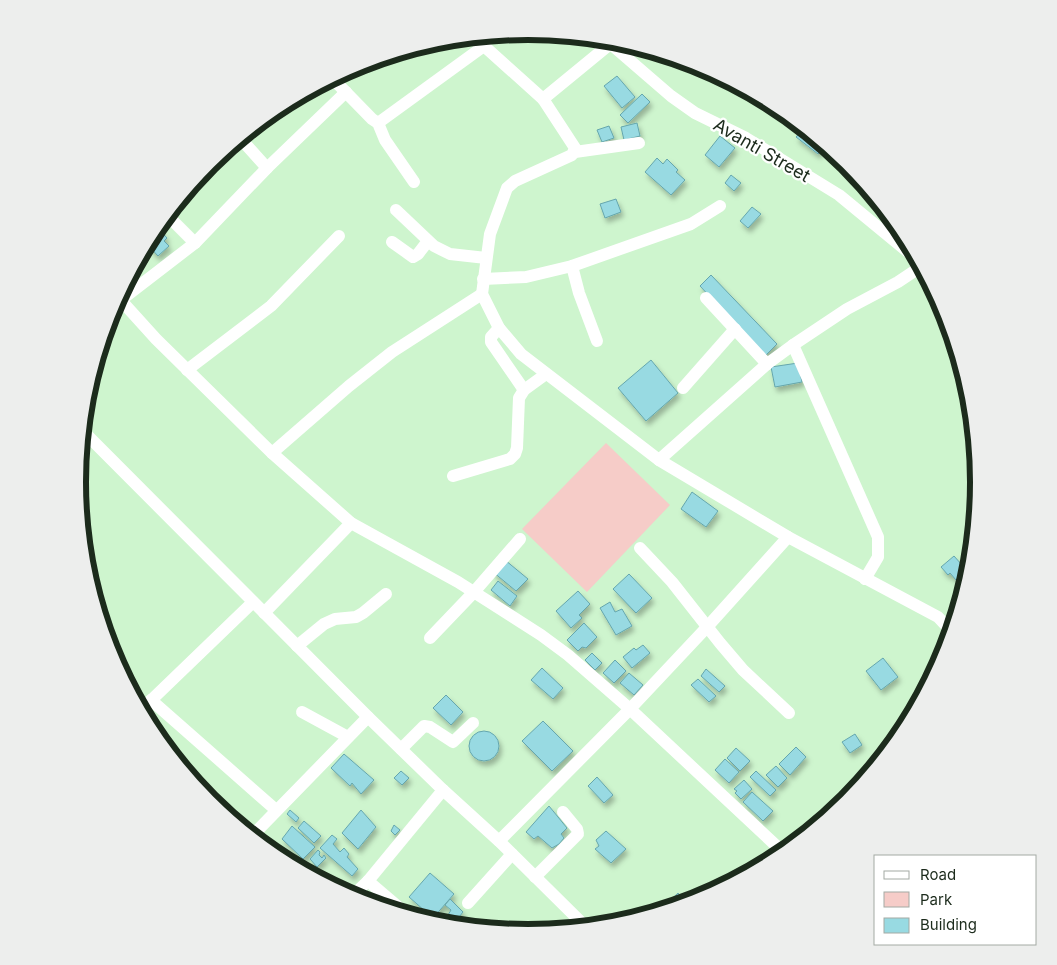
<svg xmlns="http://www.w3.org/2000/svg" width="1057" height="965" viewBox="0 0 1057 965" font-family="Inter,sans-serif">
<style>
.green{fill:#f6ccc8}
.building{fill:#98dae2;stroke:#65a6ad;filter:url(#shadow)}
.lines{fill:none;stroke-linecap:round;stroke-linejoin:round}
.minor{stroke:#fff;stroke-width:12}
.labels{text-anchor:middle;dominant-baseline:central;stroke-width:4.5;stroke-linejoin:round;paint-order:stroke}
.street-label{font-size:18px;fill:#1c2b1c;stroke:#fff}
.rim{fill:none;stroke:#1c2b1c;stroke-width:6}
</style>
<defs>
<filter id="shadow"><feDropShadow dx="2.5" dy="4.5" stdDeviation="2.5" flood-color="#0004"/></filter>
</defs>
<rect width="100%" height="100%" fill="#cef5ce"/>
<polygon class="green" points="606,443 670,505 587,592 522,529"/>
<g class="building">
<polygon points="617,76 635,97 622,108 604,86"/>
<polygon points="642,94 650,102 628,123 620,115"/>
<polygon points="637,123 640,136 624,140 621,127"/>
<polygon points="609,126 614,138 602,142 597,130"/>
<polygon points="804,128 825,145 818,154 796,137"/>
<polygon points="720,136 735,148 719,167 705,155"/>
<polygon points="657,158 663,164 667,159 678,170 676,172 685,180 671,195 645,172"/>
<polygon points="731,175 741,183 734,191 725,183"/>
<polygon points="616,199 621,212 605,218 600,204"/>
<polygon points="752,207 761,214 748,228 740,221"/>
<polygon points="158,228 167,238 164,241 169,246 158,256 147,244 153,232"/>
<polygon points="711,275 777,344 765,356 700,286"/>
<polygon points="651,360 678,393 646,421 618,388"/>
<polygon points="798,363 802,382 775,387 771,367"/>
<polygon points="692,492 718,511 706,527 681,509"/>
<polygon points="977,510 975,531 966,523"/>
<polygon points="954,556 970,574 964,594 960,589 962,587 950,573 948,575 941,567"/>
<polygon points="505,560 528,579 516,591 493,572"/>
<polygon points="629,574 652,598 636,613 613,589"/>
<polygon points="498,581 517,596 510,606 491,590"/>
<polygon points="578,591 590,604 579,615 582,618 571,628 556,611"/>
<polygon points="610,602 615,612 622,609 632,626 616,635 600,608"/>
<polygon points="584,623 597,637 586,648 582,647 578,651 567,640"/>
<polygon points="643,645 650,653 632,668 623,657 634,648 636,650"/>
<polygon points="592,653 602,663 595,670 585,660"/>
<polygon points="883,658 898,677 881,690 866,671"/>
<polygon points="615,660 626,671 614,683 603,673"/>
<polygon points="542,668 563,688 553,699 531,680"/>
<polygon points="706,669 725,686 719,692 701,676"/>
<polygon points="629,673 643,685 634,695 620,683"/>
<polygon points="698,679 716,696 709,702 691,685"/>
<polygon points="446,695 463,712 451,725 433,708"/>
<polygon points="543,721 573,751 552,771 522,741"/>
<circle cx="484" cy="746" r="15"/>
<polygon points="855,734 862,745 850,753 842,742"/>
<polygon points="796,747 806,757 790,775 779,764"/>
<polygon points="736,748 750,761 740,771 727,758"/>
<polygon points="344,754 374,780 361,794 352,783 350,786 331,768"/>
<polygon points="725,759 739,772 729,783 715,770"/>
<polygon points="776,766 787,778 778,787 766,775"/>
<polygon points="401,771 409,778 402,785 394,778"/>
<polygon points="756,771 776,790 770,796 750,777"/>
<polygon points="597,777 613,795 604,803 588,786"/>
<polygon points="744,780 752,789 741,799 735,793 737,791 734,789"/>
<polygon points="752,792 773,811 763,821 743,802"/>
<polygon points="549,806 567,828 561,834 564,838 559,844 552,848 538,836 534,839 526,832"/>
<polygon points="290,810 299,818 296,822 287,814"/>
<polygon points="361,810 376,827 358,849 342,833"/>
<polygon points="304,821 321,836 314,843 298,828"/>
<polygon points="394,825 400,830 395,835 391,831"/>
<polygon points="292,826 315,847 303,859 282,839"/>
<polygon points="606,831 626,849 611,863 595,849 599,846 596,840"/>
<polygon points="332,835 337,839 333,844 340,852 344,848 349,854 347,857 358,869 352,876 320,848"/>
<polygon points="275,843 286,856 282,860 268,850"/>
<polygon points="318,850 320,852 319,855 322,858 324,855 326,858 317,867 310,859"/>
<polygon points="430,873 454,894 433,918 409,897"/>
<polygon points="678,893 688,904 661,912 659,911"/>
<polygon points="450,899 463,912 452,926 442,925 451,910 445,905"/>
<polygon points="465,920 473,927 471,928 460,927"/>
</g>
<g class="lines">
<g class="minor">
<polyline points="474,37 543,99 610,44"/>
<polyline points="605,39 671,96 695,113 746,138 839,195 919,261"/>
<polyline points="332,78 372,119 378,123 385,140 414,182"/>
<polyline points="543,99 575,148 572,155 515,181 507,188 490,234 482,294 499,328 521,354 659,460 788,537 938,617 952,632"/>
<polyline points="378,123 484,46"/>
<polyline points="240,138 267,168"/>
<polyline points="575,152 639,143"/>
<polyline points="396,210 434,246 450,254 486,258"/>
<polyline points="167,215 195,243"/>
<polyline points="392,242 413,257 418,254 428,241"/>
<polyline points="572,266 579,293 597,341"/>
<polyline points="483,279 526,277 572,266 691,224 720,206"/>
<polyline points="118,297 156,339 272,453 351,523 458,582 541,635 568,655 630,709 784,853"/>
<polyline points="706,298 767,364"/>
<polyline points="121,300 195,243 267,168 346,92"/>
<polyline points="499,328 491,337 491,342 524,390"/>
<polyline points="793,345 878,537 878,557 865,579"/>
<polyline points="187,370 271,306 339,236"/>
<polyline points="683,388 735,329"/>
<polyline points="82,430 368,717 443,790 499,841 587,928"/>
<polyline points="272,453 349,386 392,352 482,294"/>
<polyline points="659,460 767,364 793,345 847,309 898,282 922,266"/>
<polyline points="453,476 510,459 515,454 517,448 519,398 524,390 546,374"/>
<polyline points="640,548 672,582 720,643 743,670 789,713"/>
<polyline points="264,613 351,523"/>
<polyline points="430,638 474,592 520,539"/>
<polyline points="297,646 324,624 335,619 356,617 363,613 386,594"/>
<polyline points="151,700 276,810"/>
<polyline points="141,710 253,602"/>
<polyline points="302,712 348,737"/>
<polyline points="401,749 424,726 430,727 453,742 473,723"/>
<polyline points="252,836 368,717"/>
<polyline points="499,841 630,709 708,626 788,537"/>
<polyline points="535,877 578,834 577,829 563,812"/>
<polyline points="368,881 409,916"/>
<polyline points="351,897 368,881 443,790"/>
<polyline points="468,903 512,854"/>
</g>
</g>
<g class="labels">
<g class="street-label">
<text transform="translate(762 150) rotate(30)">Avanti Street</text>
</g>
</g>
<path d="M0 0H1057V965H0ZM86 482a442 442 0 1 1 884 0a442 442 0 1 1-884 0Z" fill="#edeeed" fill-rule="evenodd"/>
<path class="rim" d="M86 482a442 442 0 1 1 884 0a442 442 0 1 1-884 0Z"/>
<rect x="874" y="855" width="162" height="90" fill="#ffffff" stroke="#a4aaa4"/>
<rect x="884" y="871" width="25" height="8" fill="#ffffff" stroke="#a4aaa4"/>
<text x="920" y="880" font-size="15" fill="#1c2b1c">Road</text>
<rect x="884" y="892" width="25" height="15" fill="#f6ccc8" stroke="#a4aaa4"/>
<text x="920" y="905" font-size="15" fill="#1c2b1c">Park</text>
<rect x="884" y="918" width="25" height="15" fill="#98dae2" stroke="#a4aaa4"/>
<text x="920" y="930" font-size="15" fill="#1c2b1c">Building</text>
</svg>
